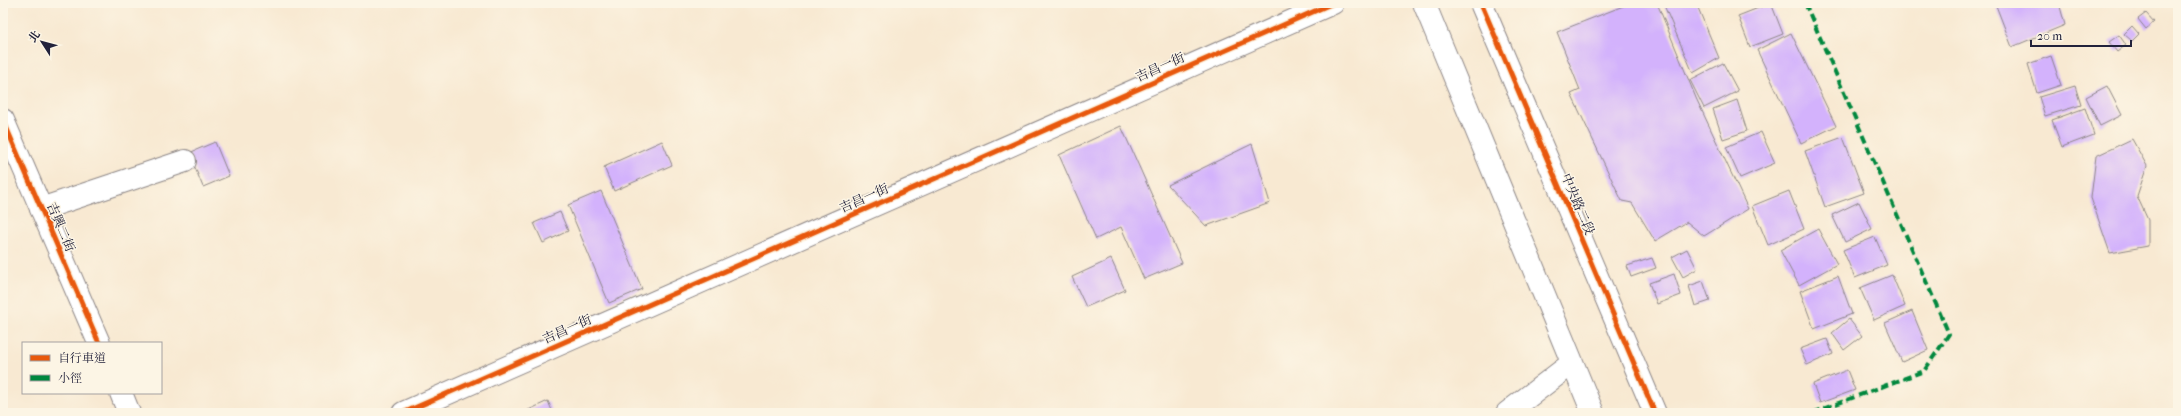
<svg xmlns="http://www.w3.org/2000/svg" width="2181" height="416" viewBox="0 0 2181 416" font-family="'IM FELL French Canon','Noto Serif TC',serif">
<style>
.building{fill:#d3b2fc}
.lines{fill:none;stroke-linecap:round;stroke-linejoin:round}
.minor-casing{stroke:#8d8686;stroke-width:24}
.minor{stroke:#fff;stroke-width:22}
.quiet{stroke:#00873e;stroke-width:4;stroke-dasharray:8 4;stroke-linecap:butt}
.cycleway-casing{stroke:#fcf5e5;stroke-width:8}
.cycleway{stroke:#e8590c;stroke-width:5}
.labels{text-anchor:middle;dominant-baseline:central;stroke-width:3;stroke-linejoin:round;paint-order:stroke}
.street-label{font-size:13px;fill:#22223b;stroke:#fcf5e5}
</style>
<rect width="100%" height="100%" fill="#fcf5e5"/>
<filter id="ink" filterUnits="userSpaceOnUse"><feTurbulence type="fractalNoise" baseFrequency=".025" numOctaves="2"/><feDisplacementMap in="SourceGraphic" scale="8" xChannelSelector="R" yChannelSelector="G"/><feConvolveMatrix kernelMatrix="1 2 1 2 8 2 1 2 1" color-interpolation-filters="sRGB"/></filter>
<filter id="wash" filterUnits="userSpaceOnUse"><feTurbulence type="fractalNoise" baseFrequency=".012" numOctaves="4" result="noise"/><feDisplacementMap in="SourceGraphic" scale="16" xChannelSelector="R" yChannelSelector="G"/><feGaussianBlur stdDeviation="0.9" result="paint"/><feColorMatrix in="noise" values="0 0 0 0 0 0 0 0 0 0 0 0 0 0 0 0 0 1.4 0 .05"/><feComposite in="paint" operator="in"/></filter>
<g filter="url(#wash)">
<rect width="100%" height="100%" fill="#f8e9d2"/>
<g id="blocks">
<g class="building">
<polygon points="1631,3 1657,3 1696,98 1748,209 1704,236 1687,222 1655,241 1632,203 1622,201 1571,94 1580,90 1557,32"/>
<polygon points="1663,3 1696,3 1719,58 1693,73"/>
<polygon points="1771,3 1783,34 1750,47 1738,16"/>
<polygon points="1995,3 2059,3 2065,25 2012,47"/>
<polygon points="2146,13 2154,22 2146,29 2138,19"/>
<polygon points="2132,26 2139,34 2132,41 2124,34"/>
<polygon points="1791,33 1836,126 1801,143 1757,50"/>
<polygon points="2119,35 2126,45 2117,52 2109,42"/>
<polygon points="2051,56 2061,85 2037,93 2028,64"/>
<polygon points="1723,63 1738,91 1704,108 1690,80"/>
<polygon points="2075,86 2081,105 2045,116 2039,97"/>
<polygon points="2107,86 2122,115 2100,126 2086,97"/>
<polygon points="1737,100 1747,131 1723,139 1713,109"/>
<polygon points="2085,108 2094,135 2062,147 2052,120"/>
<polygon points="1121,126 1182,263 1144,279 1121,227 1096,239 1059,155"/>
<polygon points="1761,132 1775,163 1740,178 1726,147"/>
<polygon points="1843,137 1864,193 1825,207 1805,151"/>
<polygon points="2132,139 2147,166 2137,196 2148,220 2148,246 2110,253 2091,198 2096,156"/>
<polygon points="662,141 672,165 614,191 604,167"/>
<polygon points="215,142 229,176 203,187 189,153"/>
<polygon points="1252,144 1270,203 1206,226 1168,185"/>
<polygon points="601,191 642,289 609,303 568,205"/>
<polygon points="1789,191 1804,229 1768,245 1752,206"/>
<polygon points="1859,202 1872,229 1845,242 1832,215"/>
<polygon points="560,212 568,231 543,243 534,223"/>
<polygon points="1818,229 1837,264 1799,285 1780,250"/>
<polygon points="1875,237 1887,265 1855,278 1843,250"/>
<polygon points="1687,249 1697,269 1683,277 1672,257"/>
<polygon points="1652,258 1656,268 1631,277 1627,266"/>
<polygon points="1111,259 1125,290 1086,307 1072,277"/>
<polygon points="1674,274 1681,295 1657,304 1649,283"/>
<polygon points="1892,275 1905,306 1874,320 1860,288"/>
<polygon points="1838,276 1852,314 1814,329 1800,291"/>
<polygon points="1703,281 1710,301 1695,306 1689,286"/>
<polygon points="1912,311 1928,350 1902,362 1885,323"/>
<polygon points="1849,319 1862,336 1844,350 1832,333"/>
<polygon points="1827,339 1833,354 1807,365 1800,349"/>
<polygon points="1847,370 1855,390 1820,403 1813,384"/>
<polygon points="548,401 553,413 522,413"/>
</g>
</g>
</g>
<g filter="url(#ink)">
<use href="#blocks" fill-opacity="0" stroke="#8d8686" stroke-width="1"/>
<g class="lines">
<defs>
<g id="minor">
<polyline points="1424,3 1593,413"/>
<polyline points="1481,3 1655,413"/>
<polyline points="3,120 99,343"/>
<polyline points="41,209 185,161"/>
<polyline points="121,393 129,413"/>
<polyline points="403,413 1333,3"/>
<polyline points="1507,413 1571,364"/>
</g>
</defs>
<use href="#minor" class="minor-casing"/>
<use href="#minor" class="minor"/>
<polyline class="quiet" points="1805,3 1949,334 1924,371 1812,413"/>
<defs>
<g id="cycleway">
<polyline points="1481,3 1655,413"/>
<polyline points="3,120 99,343"/>
<polyline points="403,413 1333,3"/>
</g>
</defs>
<use href="#cycleway" class="cycleway-casing"/>
<use href="#cycleway" class="cycleway"/>
</g>
</g>
<g class="labels">
<g class="street-label">
<text transform="translate(1160 67) rotate(-24)">吉昌一街</text>
<text transform="translate(864 198) rotate(-24)">吉昌一街</text>
<text transform="translate(1578 204) rotate(67)">中央路二段</text>
<text transform="translate(61 227) rotate(67)">吉興二街</text>
<text transform="translate(567 329) rotate(-24)">吉昌一街</text>
</g>
</g>
<rect width="2181" height="416" fill="none" stroke="#fcf5e5" stroke-width="16"/>
<rect x="22" y="342" width="140" height="52" fill="#fcf5e5" stroke="#a5a1a1"/>
<rect x="30" y="355" width="20" height="6" fill="#e8590c" stroke="#a5a1a1"/>
<text x="58" y="362" font-size="12" fill="#22223b">自行車道</text>
<rect x="30" y="375" width="20" height="6" fill="#00873e" stroke="#a5a1a1"/>
<text x="58" y="382" font-size="12" fill="#22223b">小徑</text>
<g transform="translate(42 42) rotate(306)" stroke="#fcf5e5" stroke-width="3" paint-order="stroke">
<path d="M0-3L7 15L0 10L-7 15Z" fill="#22223b"/>
<text y="-6" font-size="11" font-weight="bold" text-anchor="middle" fill="#22223b">北</text>
</g>
<path d="M2031 40v6h100v-6" fill="none" stroke="#22223b" stroke-width="2"/>
<text x="2037" y="40" font-size="12" fill="#22223b" stroke="#fcf5e5" stroke-width="3" paint-order="stroke">20 m</text>
</svg>
